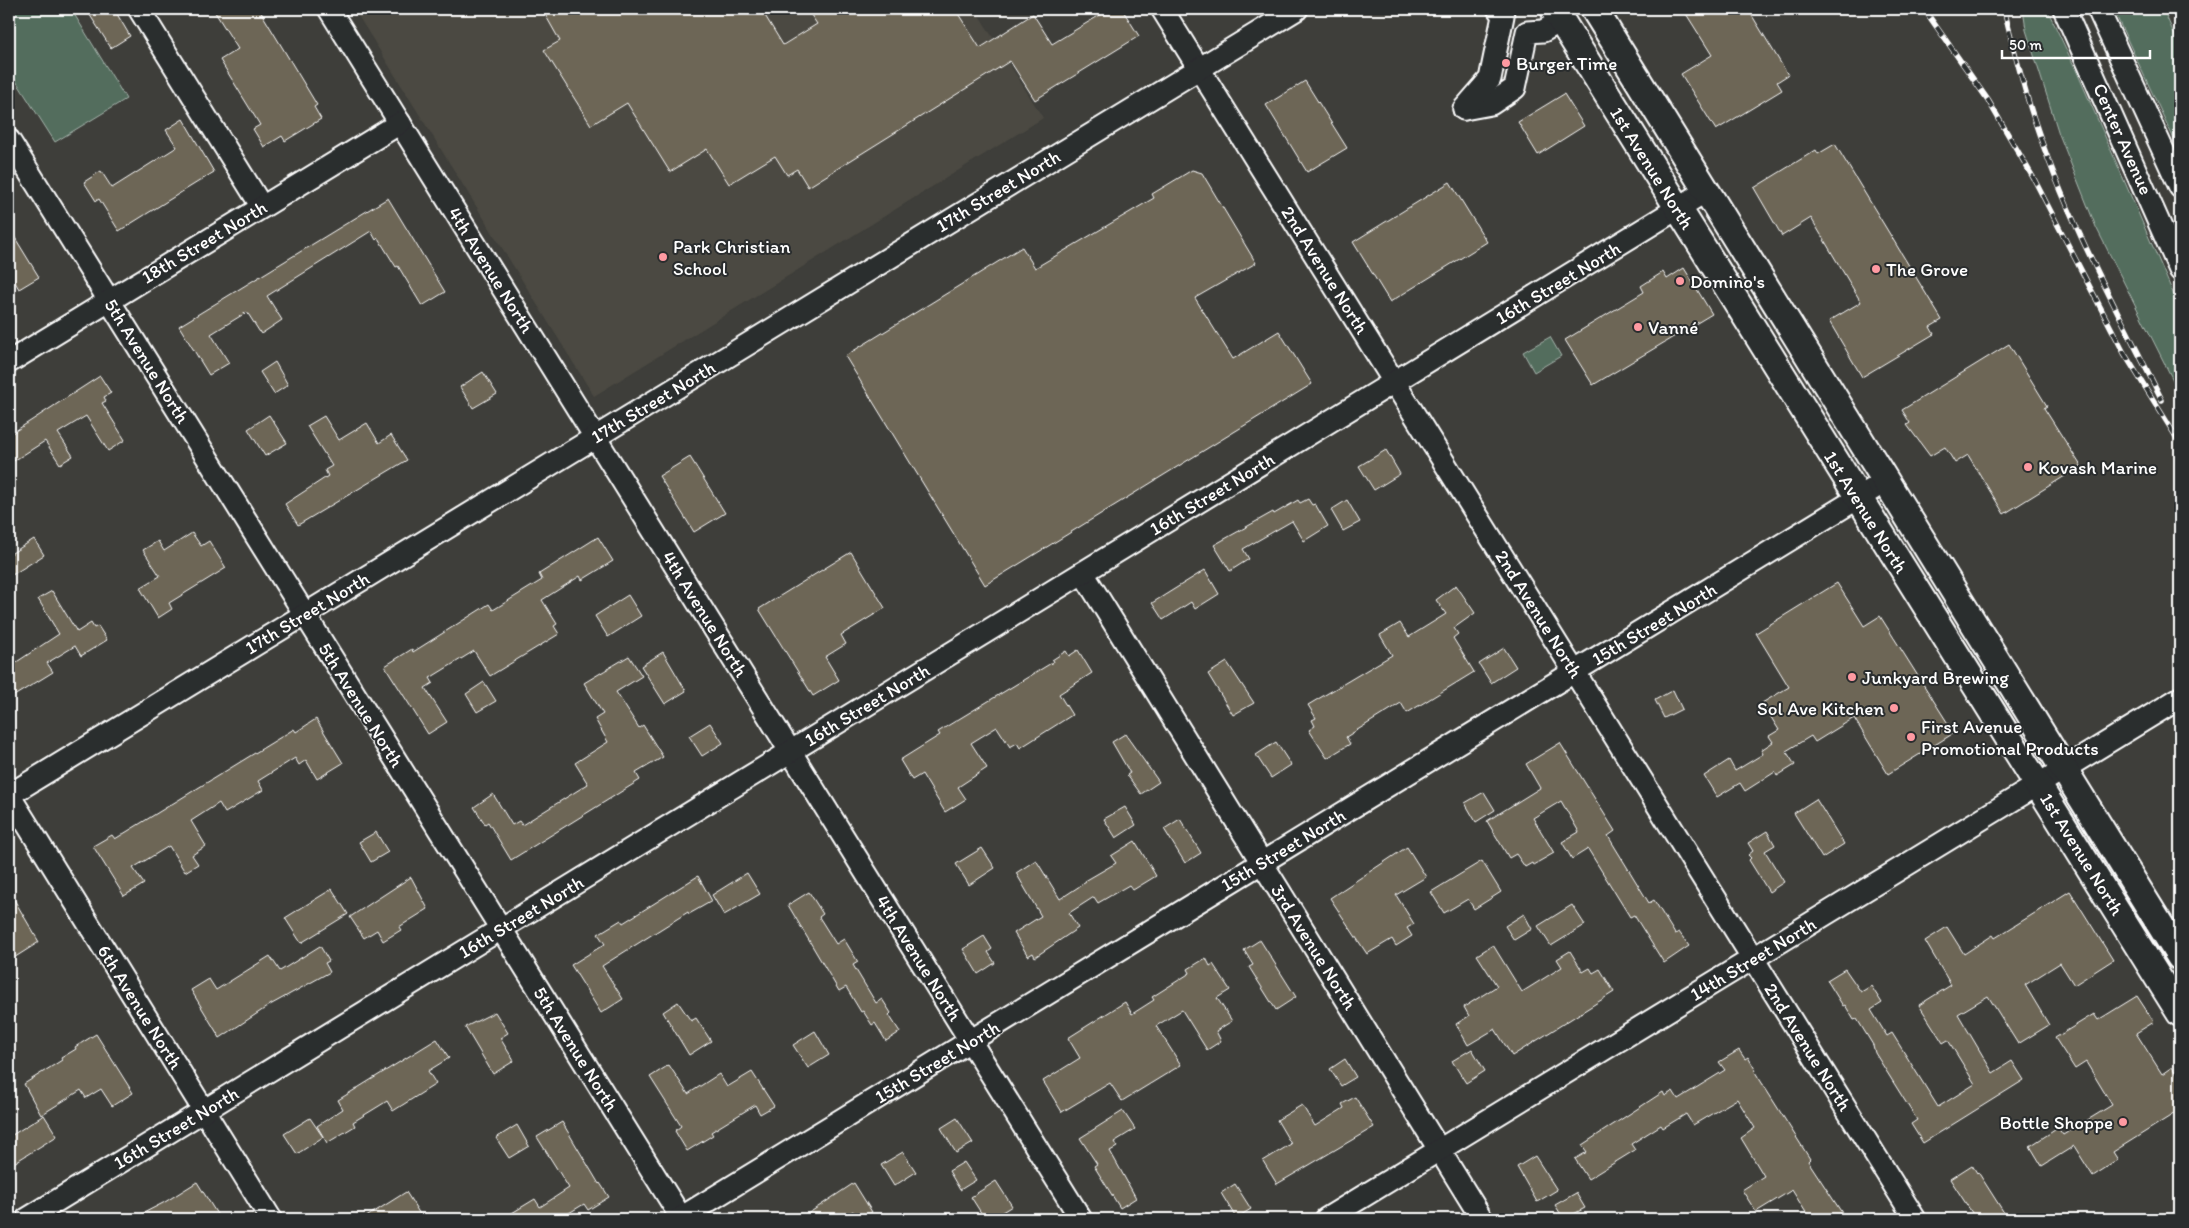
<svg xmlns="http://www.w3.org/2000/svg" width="2189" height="1228" viewBox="0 0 2189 1228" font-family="Itim,sans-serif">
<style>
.built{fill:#4c4a42}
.green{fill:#526d5d;stroke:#a8b6ae}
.building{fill:#6d6656;stroke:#fff}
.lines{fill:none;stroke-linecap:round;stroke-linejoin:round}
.minor-casing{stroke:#fff;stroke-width:25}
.major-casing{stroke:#fff;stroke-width:30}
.minor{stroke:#2a2d2e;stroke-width:21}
.major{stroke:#2a2d2e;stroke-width:26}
.rail-casing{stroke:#fff;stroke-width:5.5}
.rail{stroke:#2a2d2e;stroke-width:4;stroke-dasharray:11;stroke-linecap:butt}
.poi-dot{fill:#ff9aa2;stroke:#2a2d2e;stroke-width:2}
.labels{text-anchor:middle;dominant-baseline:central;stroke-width:4;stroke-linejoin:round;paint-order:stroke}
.poi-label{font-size:19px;fill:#fff;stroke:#2a2d2e;text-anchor:start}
.street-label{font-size:19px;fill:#fff;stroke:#2a2d2e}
</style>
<rect width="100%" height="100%" fill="#3e3e3a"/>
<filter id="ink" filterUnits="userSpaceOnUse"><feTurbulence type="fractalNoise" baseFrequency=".02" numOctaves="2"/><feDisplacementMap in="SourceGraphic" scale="10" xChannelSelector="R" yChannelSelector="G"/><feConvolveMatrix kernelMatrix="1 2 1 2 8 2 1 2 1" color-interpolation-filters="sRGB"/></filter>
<g filter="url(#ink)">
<polygon class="built" points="354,9 975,9 1043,118 594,396"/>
<g class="green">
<polygon points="9,9 71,9 126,99 55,142 9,70"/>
<polygon points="2023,9 2047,9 2077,72 2180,309 2180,394 2096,227 2059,134 2026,30"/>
<polygon points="2113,9 2163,9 2180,47 2180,152"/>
<polygon points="1550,337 1561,356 1534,372 1523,352"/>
</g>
<g class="building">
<polygon points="86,9 114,9 130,36 111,48"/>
<polygon points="213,9 259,9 317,105 314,107 321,119 285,141 282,136 264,147 253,129 260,125 220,60 238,49"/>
<polygon points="542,9 761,9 783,45 817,24 807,9 955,9 980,48 1033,14 1052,44 1110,9 1122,9 1139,36 1035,100 1010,61 808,187 797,169 787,175 775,156 729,184 707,149 670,172 627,103 591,125 544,50 560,41"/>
<polygon points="1683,9 1748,9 1788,75 1777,82 1782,90 1716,130 1681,74 1712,55"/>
<polygon points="1305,81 1347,148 1307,172 1266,105"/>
<polygon points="1564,94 1584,126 1538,155 1518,122"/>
<polygon points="183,119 214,172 119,231 99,199 96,201 84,182 101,171 112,188 177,147 166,130"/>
<polygon points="1835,144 1942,320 1930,327 1934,334 1862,377 1829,321 1861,302 1811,218 1782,236 1754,188 1816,150 1818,154"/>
<polygon points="1192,170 1202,173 1256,263 1195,298 1233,359 1279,331 1312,384 985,585 845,356 1022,247 1035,268 1154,198 1152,194"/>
<polygon points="1450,182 1487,242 1390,302 1353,242"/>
<polygon points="388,198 445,292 422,306 398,266 396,267 378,238 376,240 371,231 267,296 282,320 261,334 247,312 211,334 229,363 209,375 179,326"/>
<polygon points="9,228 39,277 19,289 9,272"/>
<polygon points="1684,268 1712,314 1593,385 1565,340 1644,292 1641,286 1663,272 1667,279"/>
<polygon points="2009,344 2047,406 2044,408 2081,466 2004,514 1968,455 1955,463 1945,447 1930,456 1907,425 1910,423 1902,410"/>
<polygon points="275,362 288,385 274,394 260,372"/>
<polygon points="483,372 497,394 473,408 460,387"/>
<polygon points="100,376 111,393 104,397 106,401 102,403 125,440 108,451 86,416 58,433 73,456 60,464 45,441 9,464 9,435"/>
<polygon points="269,415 287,443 265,456 248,429"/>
<polygon points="324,416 339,440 367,423 379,443 391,435 407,460 298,525 285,504 328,476 325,470 332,466 307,426"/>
<polygon points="1386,450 1400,474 1374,490 1359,466"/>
<polygon points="690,457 725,513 694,532 659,476"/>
<polygon points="1308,499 1312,505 1315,504 1328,526 1304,541 1292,521 1243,549 1249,559 1230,571 1214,545 1273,512 1274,514 1298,500 1300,503"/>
<polygon points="1347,500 1360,522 1343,531 1331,510"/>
<polygon points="192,533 201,546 209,541 226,568 169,603 172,609 158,618 140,588 160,576 143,550 158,541 164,551"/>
<polygon points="598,537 613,561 582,580 580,576 542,600 557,624 554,626 559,634 490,676 474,651 430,678 433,683 425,688 447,722 428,734 385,666 412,649 413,652 489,604 493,610 542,580 539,574"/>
<polygon points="34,539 44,555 9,577 9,555"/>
<polygon points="851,552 885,608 841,635 846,644 825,657 839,680 813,696 759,609"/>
<polygon points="1205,570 1219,594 1195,609 1191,602 1163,620 1152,603"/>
<polygon points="1837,583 1864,626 1880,616 1954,733 1888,774 1854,718 1815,742 1811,736 1786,751 1795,765 1777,776 1775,772 1745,791 1740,783 1717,797 1704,776 1729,760 1735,771 1763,754 1761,750 1773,742 1769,736 1779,730 1762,703 1789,687 1756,633"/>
<polygon points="1456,585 1475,613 1454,628 1458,634 1453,638 1474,672 1407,713 1401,703 1346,737 1350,744 1327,758 1309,730 1315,726 1312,720 1316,718 1308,705 1392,655 1380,635 1400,623 1409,637 1446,614 1436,600"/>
<polygon points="52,591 77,632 91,623 94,628 98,626 107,640 81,656 75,646 47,663 53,672 9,699 9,667 59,634 38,599"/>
<polygon points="628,595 641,616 608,637 595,616"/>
<polygon points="1504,648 1516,667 1491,683 1479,664"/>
<polygon points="1078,650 1092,673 1059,694 1072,715 1020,748 1017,743 1010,747 997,727 971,743 987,768 958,787 966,799 945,812 922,774 912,780 900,760 940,735 938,732 949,725 1053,662 1052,660 1066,651 1069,656"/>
<polygon points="663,652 686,691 665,704 641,666"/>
<polygon points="629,656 642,676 616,692 639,728 643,725 663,757 636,773 640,780 511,860 488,822 485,824 474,807 493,794 512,825 519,821 522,825 588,784 575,763 608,742 595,719 603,714 584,683"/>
<polygon points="1227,662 1254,703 1233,715 1208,674"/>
<polygon points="484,682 496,701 477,712 466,694"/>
<polygon points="1673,690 1682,709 1664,718 1655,700"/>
<polygon points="316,719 343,763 317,779 306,760 299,765 295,758 258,781 263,790 225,813 219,803 191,821 206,846 192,855 198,864 185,872 169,846 133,868 144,884 124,896 93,846 112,835 115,839 294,729 296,732"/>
<polygon points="710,723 723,743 702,756 689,736"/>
<polygon points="1125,734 1159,782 1141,794 1127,775 1130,773 1112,742"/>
<polygon points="1276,742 1291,765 1271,778 1256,755"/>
<polygon points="1560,743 1615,831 1608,836 1649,903 1654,900 1675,934 1679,932 1689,946 1664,963 1634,915 1630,917 1588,849 1572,859 1562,842 1579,832 1561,801 1533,818 1554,853 1533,865 1532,863 1525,867 1516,854 1509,858 1487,821 1540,788 1526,764"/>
<polygon points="1484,792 1495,810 1476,822 1465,803"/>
<polygon points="1816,799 1844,844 1822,858 1794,813"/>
<polygon points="1125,807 1136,825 1116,838 1104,819"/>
<polygon points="1180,819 1201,853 1185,863 1164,829"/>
<polygon points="1767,831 1775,845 1765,851 1784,882 1769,892 1749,860 1751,858 1748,855 1753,851 1748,843"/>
<polygon points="376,832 388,852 371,862 359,842"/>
<polygon points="1135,841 1156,876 1133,890 1129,885 1098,903 1094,897 1069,913 1078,928 1035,957 1033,953 1028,956 1014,933 1041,916 1016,873 1036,860 1060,899 1086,882 1085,881 1116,863 1111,856"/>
<polygon points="1407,847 1426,877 1396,895 1414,924 1407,928 1412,936 1396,946 1392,939 1367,954 1330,898"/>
<polygon points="982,848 995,868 969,885 956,864"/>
<polygon points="1482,861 1501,892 1474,909 1468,899 1444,913 1431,892"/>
<polygon points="747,873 760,894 724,915 712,895"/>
<polygon points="698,876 712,901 689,914 688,912 602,966 623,999 601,1013 571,965 605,944 598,934 621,920 623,923"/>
<polygon points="411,877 428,909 399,927 401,930 383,941 377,930 364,938 350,917"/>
<polygon points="332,889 348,914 301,943 285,918"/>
<polygon points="9,891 39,942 9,961"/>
<polygon points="2070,891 2113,960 2074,985 2060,963 2025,985 2049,1025 2018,1044 1988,996 1958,1014 1993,1073 2012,1061 2024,1080 1923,1143 1911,1124 1917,1120 1875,1053 1873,1045 1857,1019 1854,1020 1845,1005 1843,1006 1827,980 1845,969 1861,992 1871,986 1882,1003 1871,1010 1887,1036 1892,1033 1938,1107 1975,1084 1948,1040 1943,1043 1919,1005 1951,985 1925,941 1947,927 1964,954 1993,935 1995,938"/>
<polygon points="809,892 823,914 819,917 836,944 844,939 858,962 853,965 876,1003 882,999 891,1013 889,1015 900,1032 886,1041 875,1023 872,1025 863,1011 861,1012 846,987 839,991 788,905"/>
<polygon points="1572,905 1585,925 1551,946 1538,926"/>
<polygon points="1524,914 1532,929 1514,940 1505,926"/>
<polygon points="984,936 992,949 988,952 995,963 978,974 963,949"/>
<polygon points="1260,940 1296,997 1276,1010 1249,967 1253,965 1244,950"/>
<polygon points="1493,945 1522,992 1562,967 1557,959 1570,951 1583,972 1590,968 1593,973 1600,969 1614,992 1512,1056 1495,1029 1468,1045 1456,1024 1469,1016 1464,1007 1497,986 1477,955"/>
<polygon points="320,946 329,961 325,963 330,972 270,1005 220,1038 191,990 209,979 216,990 270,956 280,971"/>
<polygon points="1206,958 1210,966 1213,964 1230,990 1217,998 1232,1021 1216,1031 1221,1041 1207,1050 1182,1010 1156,1026 1181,1065 1122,1101 1110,1083 1062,1112 1043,1081 1080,1058 1068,1038 1125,1002 1132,1014 1154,1000 1152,997 1190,973 1188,969"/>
<polygon points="2137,996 2154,1022 2136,1033 2162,1074 2172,1067 2180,1080 2180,1110 2113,1152 2118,1160 2093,1176 2074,1146 2042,1166 2030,1146 2058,1128 2063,1135 2112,1105 2086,1062 2075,1069 2055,1038 2094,1014 2098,1020"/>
<polygon points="678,1002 691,1021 696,1018 711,1041 689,1055 663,1012"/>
<polygon points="495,1012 508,1033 500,1038 514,1061 493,1074 465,1027"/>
<polygon points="815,1031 829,1055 808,1068 793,1045"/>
<polygon points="96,1034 133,1093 112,1106 101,1089 86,1098 81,1090 41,1115 24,1084 62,1060 61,1058 76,1049 75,1047"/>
<polygon points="437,1039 449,1058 428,1071 436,1084 393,1111 387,1101 384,1103 353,1122 355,1126 327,1143 317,1126 343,1109 338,1100"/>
<polygon points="1472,1049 1485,1071 1466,1083 1452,1061"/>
<polygon points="1739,1050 1745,1059 1748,1057 1756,1071 1755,1072 1810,1159 1808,1161 1846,1219 1810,1219 1792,1190 1756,1212 1742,1190 1764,1176 1741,1138 1755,1128 1737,1099 1693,1125 1686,1114 1663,1128 1661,1125 1631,1144 1635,1150 1588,1179 1575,1159 1587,1152 1582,1145 1663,1092 1665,1096 1673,1091 1678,1099 1725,1070 1719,1062"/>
<polygon points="1345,1059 1356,1077 1341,1086 1330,1069"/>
<polygon points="669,1065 688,1094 719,1074 727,1087 752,1072 774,1106 760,1114 755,1105 711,1132 713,1135 687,1151 675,1131 681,1126 650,1077"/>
<polygon points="1355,1097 1374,1127 1277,1184 1263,1161 1291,1144 1277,1120 1302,1105 1315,1126 1344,1108 1342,1104"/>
<polygon points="1123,1111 1135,1129 1114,1142 1117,1147 1110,1151 1136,1198 1120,1208 1094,1166 1097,1164 1080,1138"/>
<polygon points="44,1115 57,1136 9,1166 9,1137"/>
<polygon points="310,1118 323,1137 297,1154 284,1134"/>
<polygon points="957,1118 973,1143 956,1153 941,1128"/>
<polygon points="562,1122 599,1184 600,1183 609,1197 588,1210 584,1204 559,1219 502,1219 535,1199 540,1207 569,1188 537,1137"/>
<polygon points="517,1125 529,1146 509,1158 496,1138"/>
<polygon points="903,1152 916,1172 894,1186 881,1165"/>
<polygon points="1535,1156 1557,1190 1537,1202 1517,1167"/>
<polygon points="964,1162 976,1180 960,1190 949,1171"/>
<polygon points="1972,1165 1977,1173 1978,1172 2008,1219 1976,1219 1950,1179"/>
<polygon points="996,1181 1012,1206 991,1219 985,1219 971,1197"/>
<polygon points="197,1182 220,1219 132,1219 165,1202"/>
<polygon points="854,1183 872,1212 861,1219 858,1219 853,1211 839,1219 800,1219"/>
<polygon points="1235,1184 1251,1209 1236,1218 1221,1193"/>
<polygon points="406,1192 423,1219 363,1219"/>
<polygon points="1576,1193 1585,1208 1564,1219 1555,1205"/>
</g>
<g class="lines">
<defs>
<g id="minor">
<polyline points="139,9 262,207"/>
<polyline points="329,9 1081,1219"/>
<polyline points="1162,9 1915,1219"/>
<polyline points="2064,9 2180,270"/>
<polyline points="2098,9 2180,187"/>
<polyline points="1464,109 1491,104 1515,88 1527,32 1543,31 1561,21"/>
<polyline points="1464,109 1490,79 1503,16 1498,9"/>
<polyline points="9,140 682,1219"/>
<polyline points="9,362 400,123"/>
<polyline points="1083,573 1482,1219"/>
<polyline points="9,795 1297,9"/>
<polyline points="9,795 271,1219"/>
<polyline points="27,1219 1706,191"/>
<polyline points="679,1219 1886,481"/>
<polyline points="1326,1219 2180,698"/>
</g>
<g id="major">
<polyline points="1554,9 2180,1013"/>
<polyline points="1594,9 2180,957"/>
</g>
</defs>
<use href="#minor" class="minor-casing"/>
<use href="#major" class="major-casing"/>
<use href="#minor" class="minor"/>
<use href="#major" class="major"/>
<defs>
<g id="rail">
<polyline points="1924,9 1988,100 2034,179 2124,353 2180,443"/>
<path d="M2004 9C2013 46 2022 83 2034 119 2066 217 2116 308 2162 400"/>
</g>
</defs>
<use href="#rail" class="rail-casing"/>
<use href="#rail" class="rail"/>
</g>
</g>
<g class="poi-dot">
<circle cx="1506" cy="63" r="5"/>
<circle cx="663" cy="257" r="5"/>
<circle cx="1876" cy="269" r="5"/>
<circle cx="1680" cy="281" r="5"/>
<circle cx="1638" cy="327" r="5"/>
<circle cx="2028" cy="467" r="5"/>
<circle cx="1852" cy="677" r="5"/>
<circle cx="1894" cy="708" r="5"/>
<circle cx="1911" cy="737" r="5"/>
<circle cx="2123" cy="1122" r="5"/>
</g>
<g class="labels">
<g class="poi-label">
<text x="1516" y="63">Burger Time</text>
<text x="673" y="246">Park Christian<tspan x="673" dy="22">School</tspan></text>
<text x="1886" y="269">The Grove</text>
<text x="1690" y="281">Domino's</text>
<text x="1648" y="327">Vanné</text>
<text x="2038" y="467">Kovash Marine</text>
<text x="1862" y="677">Junkyard Brewing</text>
<text x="1884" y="708" text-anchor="end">Sol Ave Kitchen</text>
<text x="1921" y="726">First Avenue<tspan x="1921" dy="22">Promotional Products</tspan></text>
<text x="2113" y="1122" text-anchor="end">Bottle Shoppe</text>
</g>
<g class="street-label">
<text transform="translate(2123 139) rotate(66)">Center Avenue</text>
<text transform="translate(1652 168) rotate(58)">1st Avenue North</text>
<text transform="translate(998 191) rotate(-31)">17th Street North</text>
<text transform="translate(204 242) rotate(-31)">18th Street North</text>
<text transform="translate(491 270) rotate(58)">4th Avenue North</text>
<text transform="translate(1325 270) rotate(58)">2nd Avenue North</text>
<text transform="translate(1558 283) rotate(-31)">16th Street North</text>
<text transform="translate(147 361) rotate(58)">5th Avenue North</text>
<text transform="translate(653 402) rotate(-31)">17th Street North</text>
<text transform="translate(1212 494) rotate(-31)">16th Street North</text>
<text transform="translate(1866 512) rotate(58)">1st Avenue North</text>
<text transform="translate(307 613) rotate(-31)">17th Street North</text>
<text transform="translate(705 614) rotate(58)">4th Avenue North</text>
<text transform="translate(1539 614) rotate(58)">2nd Avenue North</text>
<text transform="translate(1654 624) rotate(-31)">15th Street North</text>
<text transform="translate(361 705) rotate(58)">5th Avenue North</text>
<text transform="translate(867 705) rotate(-31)">16th Street North</text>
<text transform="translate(1283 850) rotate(-31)">15th Street North</text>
<text transform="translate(2082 854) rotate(58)">1st Avenue North</text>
<text transform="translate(521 917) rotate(-31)">16th Street North</text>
<text transform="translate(1314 947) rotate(58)">3rd Avenue North</text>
<text transform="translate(919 958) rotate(58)">4th Avenue North</text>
<text transform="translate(1753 959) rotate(-31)">14th Street North</text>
<text transform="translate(140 1007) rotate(58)">6th Avenue North</text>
<text transform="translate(1808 1047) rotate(58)">2nd Avenue North</text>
<text transform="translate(576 1049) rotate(58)">5th Avenue North</text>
<text transform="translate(937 1062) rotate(-31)">15th Street North</text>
<text transform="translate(176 1128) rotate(-31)">16th Street North</text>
</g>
</g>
<rect width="2189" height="1228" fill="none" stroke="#2a2d2e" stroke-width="30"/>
<rect x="15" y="15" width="2159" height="1198" fill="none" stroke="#fff" stroke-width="2" filter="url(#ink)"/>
<path d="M2002 50v8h148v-8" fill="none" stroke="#ffffff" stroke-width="2.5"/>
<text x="2009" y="50" font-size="15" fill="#ffffff" stroke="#2a2d2e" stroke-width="4" paint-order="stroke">50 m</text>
</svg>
